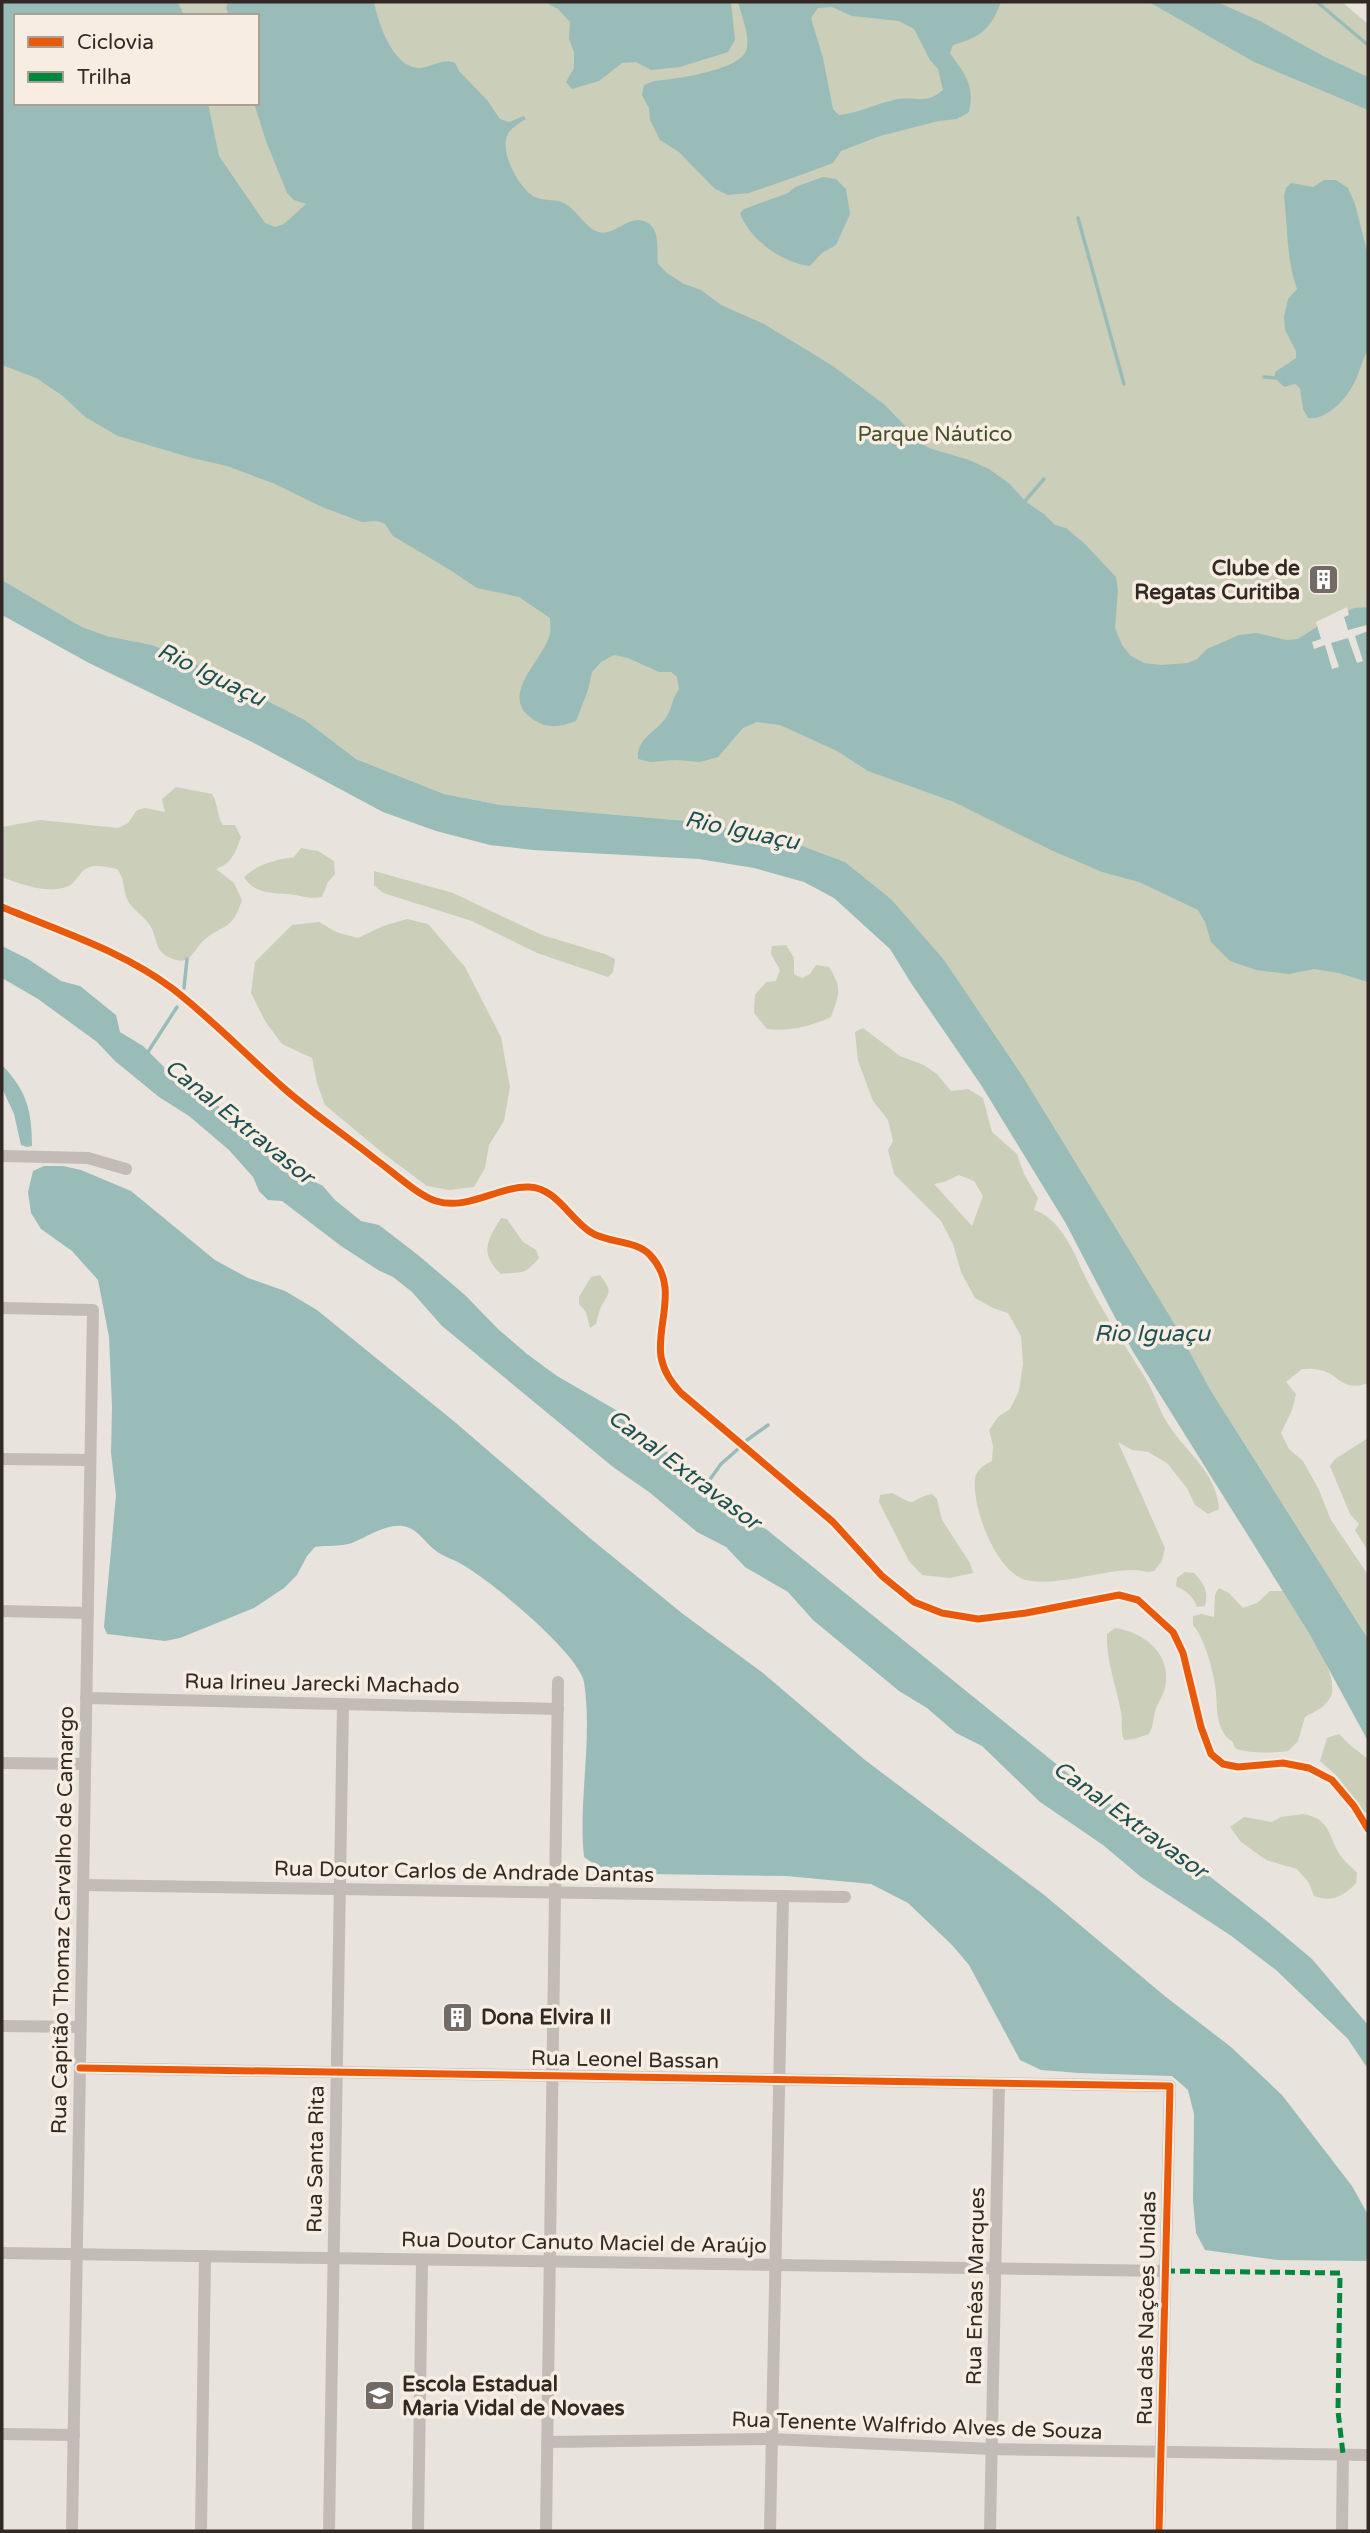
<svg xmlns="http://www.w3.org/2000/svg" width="1370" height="2533" viewBox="0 0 1370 2533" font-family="'Varela Round',sans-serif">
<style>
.green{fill:#cbceb8;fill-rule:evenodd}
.water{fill:#9abcb9;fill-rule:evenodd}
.pier{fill:#e9e3dd}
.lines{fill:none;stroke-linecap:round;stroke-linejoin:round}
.stream{stroke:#9abcb9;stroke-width:3.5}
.street{stroke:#c2bbb6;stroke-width:12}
.quiet{stroke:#00873e;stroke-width:5;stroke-dasharray:10 5;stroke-linecap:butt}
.cycleway-casing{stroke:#f7ede3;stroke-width:11}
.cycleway{stroke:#e8590c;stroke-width:7}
.labels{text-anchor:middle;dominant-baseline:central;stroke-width:7;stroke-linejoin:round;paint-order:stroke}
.park-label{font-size:21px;fill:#444f2b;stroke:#f7ede3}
.poi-label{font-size:21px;font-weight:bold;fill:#322925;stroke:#f7ede3;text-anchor:start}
.street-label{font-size:21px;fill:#322925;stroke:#f7ede3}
.water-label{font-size:23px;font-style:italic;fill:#1d5151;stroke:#f7ede3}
</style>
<rect width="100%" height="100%" fill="#e9e3dd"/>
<g class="green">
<path d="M2 2H1342L1368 24V1383C1342 1393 1340 1374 1320 1370 1314 1368 1308 1369 1302 1369L1286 1382 1296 1394 1292 1410 1281 1433 1289 1449 1303 1461 1318 1488 1331 1520 1368 1575V1639L1211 1391 1174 1323 891 899 845 862 789 841 699 822 501 805 444 794 356 759 305 720 178 655 152 645 107 636 82 627 2 580ZM16 16H257V103H16Z"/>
<path d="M176 787 212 794C219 805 216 815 223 825H235L241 837C236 852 231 864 216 869L234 883 242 900C231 933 224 922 202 942 197 947 193 955 188 959 180 964 164 957 159 949 155 941 155 932 149 924 143 915 132 910 127 899 122 887 126 881 117 869 105 867 90 862 81 873 77 878 73 885 66 887 47 894 20 884 2 877V827L40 820 118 828 128 823 137 810 145 808 165 812 162 799Z"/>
<path d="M301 848 318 851 334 861 335 874 328 882 322 897C311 899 306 897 295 895 275 892 256 896 244 877 259 864 274 860 294 857Z"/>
<polygon points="374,871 453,893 542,935 605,954 615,959 613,972 608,977 537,953 472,921 383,893 374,885"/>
<polygon points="407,919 428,924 465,967 501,1037 510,1087 504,1121 489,1145 485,1168 474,1187 450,1190 427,1186 384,1154 325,1105 317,1083 312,1058 282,1044 265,1021 251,993 255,962 292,925 319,922 336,932 358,938 383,926"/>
<path d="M786 945 794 958V974L802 978 810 974 816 965 829 967C843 989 839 994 831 1017 812 1026 788 1032 767 1029L754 1013 755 995 766 982 776 981 780 970 771 954 772 946Z"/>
<path d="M863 1028 900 1056 924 1065 937 1074 951 1091 968 1089 983 1098 992 1132 1017 1154 1024 1174 1038 1198 1034 1210C1058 1217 1073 1249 1082 1270 1100 1308 1122 1341 1144 1376 1154 1391 1158 1409 1168 1424 1187 1454 1216 1471 1219 1509L1208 1514 1195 1505 1187 1488 1167 1463 1148 1452 1132 1450 1118 1442 1165 1548 1162 1561 1154 1571C1146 1573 1141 1570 1133 1570 1102 1570 1056 1587 1026 1580 996 1572 972 1508 975 1479 976 1470 984 1465 992 1461L993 1446 989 1430 998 1417 1010 1409 1019 1391 1023 1364 1021 1336 1008 1313 993 1308 975 1298 961 1272 953 1244 941 1221 894 1174 888 1150 893 1141 888 1120 873 1101 858 1061 855 1032ZM959 1175 974 1181 983 1196 972 1226 934 1184 944 1182Z"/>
<path d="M501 1218 507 1219 523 1242 536 1250 539 1258C523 1277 522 1271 501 1274 479 1253 487 1241 501 1218Z"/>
<path d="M600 1275C613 1293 610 1290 601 1307 599 1312 597 1319 596 1324L590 1328 586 1312 579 1304V1297L591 1277Z"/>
<polygon points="1368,1438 1368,1551 1355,1530 1359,1524 1350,1514 1330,1466 1335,1459"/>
<path d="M892 1493C922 1509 905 1500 932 1494L937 1499 942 1520 970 1563 973 1573 950 1578 922 1575 909 1561 879 1502 880 1495Z"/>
<path d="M1185 1572 1194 1573C1204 1583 1209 1592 1205 1606L1197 1607C1193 1596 1186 1591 1176 1586L1177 1578Z"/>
<path d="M1219 1588 1229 1593 1243 1608 1257 1603 1270 1591H1283C1296 1612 1341 1672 1331 1696 1326 1707 1316 1711 1305 1717L1298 1741 1288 1751C1274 1753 1247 1754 1235 1748L1233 1742C1230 1740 1227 1738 1225 1735 1216 1723 1217 1705 1216 1692 1214 1673 1205 1638 1193 1625V1616L1201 1614 1214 1617 1215 1595Z"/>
<path d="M1115 1628C1142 1632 1169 1651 1166 1682 1165 1693 1160 1699 1156 1708 1153 1717 1154 1725 1149 1734L1134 1739 1124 1740C1120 1731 1123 1722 1121 1712 1116 1685 1106 1661 1107 1634Z"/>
<polygon points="1339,1734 1350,1745 1368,1759 1368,1813 1363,1811 1337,1776 1320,1761 1327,1738"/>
<path d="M1303 1814C1333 1818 1328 1842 1344 1860 1348 1865 1353 1868 1357 1873L1356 1883C1344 1896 1331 1903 1314 1896L1309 1883 1297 1869 1266 1860 1241 1842 1230 1827 1244 1817 1272 1822 1281 1817Z"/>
</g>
<g class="water">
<path d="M2 2H178L184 16H16V103H208L219 156 265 223 275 227 284 224 306 204 294 200 287 193 266 141 254 103H257V16H229L226 8 228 2H374C378 22 392 66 418 68 431 68 441 58 455 63L459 71 487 100 500 119 509 122 524 116 526 119C521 122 513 127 509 132 497 149 519 189 535 197 545 202 556 198 566 204 577 211 586 228 598 232 614 237 628 215 644 221 662 228 656 249 658 264L667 273 684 284 701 290 721 305 764 324 833 366 885 405 906 427 914 440 929 448 969 460 989 469 1010 484 1025 501 1044 514 1055 525 1066 528 1084 543 1116 577 1118 590 1115 628 1122 645 1131 656 1144 663 1161 665 1188 663 1197 659 1207 649 1239 635 1256 633 1287 640 1298 639 1329 619 1354 608 1368 607V982L1339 973 1314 969 1289 974 1256 970 1230 961 1211 942 1205 922 1198 910 1139 882 1102 872 1053 851 954 802 868 771 837 751 780 725 757 722 743 728 718 757 700 762 676 760 650 762 638 759C636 738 658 731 667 716 672 708 672 699 679 689L677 677 671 672H659L628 658 614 655 601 662 592 672 588 690 576 721C561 727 548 729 534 720 496 696 544 660 550 634 551 629 550 623 550 618L519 597 477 588 450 570 393 536 385 524 377 521 362 522 322 507 275 484 227 466 192 458 118 436 85 417 63 396 36 378 2 365Z"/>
<polygon points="545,2 731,2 735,40 728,52 680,67 651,70 636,62 622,63 599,81 572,89 566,82 574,68 574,52 569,39 570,22 558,9"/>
<path d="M738 2H1001C990 30 981 37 953 45L950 53C965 75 975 84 969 112L957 119 939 121 880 136 841 151 833 163 798 176 749 193 728 195 715 189 679 152 660 140 650 120 649 108 642 95 644 85 654 81C674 79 738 71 746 51 751 37 741 15 738 2ZM832 7 852 16 899 21 914 29 930 60 938 69 943 90C925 106 913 95 894 100 875 104 859 113 839 115L833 109 823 58 811 18 818 8Z"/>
<polygon points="1149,2 1217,2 1260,21 1323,56 1368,77 1368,110 1254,62"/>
<path d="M823 177 836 179 846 189 850 214 836 245 822 253 810 266C782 263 749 239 740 213L744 209 788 193 795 187Z"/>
<path d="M1324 180H1336L1348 188 1355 204 1368 255V350C1361 362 1359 376 1352 387 1344 401 1325 421 1308 418L1303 409 1300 388 1295 384 1284 387 1275 378V372L1296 358V351L1285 330 1284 317 1288 299 1297 289C1286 259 1288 228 1284 196L1286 188 1291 183 1313 187Z"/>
<polygon points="2,580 82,627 107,636 152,645 178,655 305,720 356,759 444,794 501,805 699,822 789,841 845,862 891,899 944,960 1023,1077 1174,1323 1211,1391 1368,1639 1368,1741 1309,1633 1132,1350 1065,1222 981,1085 911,983 890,949 834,898 804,882 754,868 699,859 533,850 490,845 436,831 383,812 252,742 89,663 2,615"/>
<polygon points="2,946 28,959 61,981 80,986 116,1015 120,1032 143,1046 166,1069 209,1095 227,1116 257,1132 295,1162 303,1176 323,1186 335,1200 361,1221 379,1225 418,1255 465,1295 498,1329 527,1354 557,1376 623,1414 747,1521 766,1529 1081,1784 1167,1843 1268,1922 1312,1959 1368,2025 1368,2069 1348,2039 1276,1970 1230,1935 1141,1877 1103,1845 1040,1802 982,1746 956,1733 927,1708 899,1691 813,1620 788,1592 745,1567 726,1547 697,1532 649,1492 613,1467 442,1326 412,1292 393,1277 378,1270 341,1246 282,1201 268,1200 259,1191 253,1177 229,1150 189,1116 159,1097 115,1061 97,1042 38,999 2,978"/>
<path d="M2 1065C27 1091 32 1111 32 1146L27 1147 21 1145 14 1114 2 1088Z"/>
<path d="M44 1166H63L81 1170 131 1191 215 1260 248 1278 285 1291 317 1310 456 1423 591 1539 683 1614 763 1673 865 1760 1043 1894 1166 1997 1231 2047 1282 2095 1352 2186 1368 2215V2255L1366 2261 1278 2260 1205 2250 1196 2233 1193 2200 1194 2114 1188 2090 1172 2076 1079 2073 1041 2070 1020 2060 969 1965 952 1945 908 1903 871 1884 786 1876 647 1874 598 1867 584 1857C578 1799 593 1740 584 1682 579 1654 490 1580 463 1565 454 1559 443 1557 435 1550 423 1541 418 1528 402 1526 385 1524 367 1537 352 1543 340 1547 327 1545 315 1547L307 1556 297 1575 284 1588 254 1608 180 1638 165 1641 107 1634 104 1627 116 1495 111 1453 112 1407 109 1337 98 1280 72 1251 41 1229 31 1213 28 1192 33 1171Z"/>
</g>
<polygon class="pier" points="1347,607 1349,615 1344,617 1348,630 1367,625 1368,628 1368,631 1355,636 1363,661 1357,663 1348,638 1331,643 1339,667 1332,669 1325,645 1314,649 1312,642 1321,639 1316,622"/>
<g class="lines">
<g class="stream">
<polyline points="1317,2 1368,45"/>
<polyline points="1078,218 1124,384"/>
<polyline points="1264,377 1275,378"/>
<polyline points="1025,501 1044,479"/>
<polyline points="184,988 187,959"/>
<polyline points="146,1055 177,1007"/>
<polyline points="747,1440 768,1425"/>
<polyline points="703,1489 721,1464 738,1449"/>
</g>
<g class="street">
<polyline points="2,1156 88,1158 126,1169"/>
<polyline points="2,1308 93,1310 72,2531"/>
<polyline points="2,1459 90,1460"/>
<polyline points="2,1611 88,1613"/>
<polyline points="86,1698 558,1709"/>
<polyline points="2,1763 85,1764"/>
<polyline points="83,1885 845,1897"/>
<polyline points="2,2026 80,2027"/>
<polyline points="80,2068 1170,2086 1159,2531"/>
<polyline points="2,2253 1165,2271"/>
<polyline points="2,2434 74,2435"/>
<polyline points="548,2442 771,2439 992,2449 1368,2455"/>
<polyline points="201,2531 205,2256"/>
<polyline points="329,2531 343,1704"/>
<polyline points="418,2531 422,2260"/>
<polyline points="546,2531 558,1682"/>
<polyline points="770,2531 783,1896"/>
<polyline points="990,2531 999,2083"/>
<polyline points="1342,2531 1343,2454"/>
</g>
<polyline class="quiet" points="1165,2271 1340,2273 1338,2411 1343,2454"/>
<defs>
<g id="cycleway">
<path d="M2 907C59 931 123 951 173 989 213 1020 249 1058 287 1091 315 1115 346 1136 375 1159 392 1171 417 1195 436 1201 468 1211 498 1186 529 1187 557 1188 570 1220 592 1233 608 1243 636 1240 650 1255 680 1287 656 1323 661 1357 664 1372 671 1382 681 1393L833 1522 882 1576 914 1602 942 1613 978 1619 1026 1613 1119 1595 1138 1600 1173 1632 1183 1653 1201 1727 1211 1754 1223 1764 1238 1767 1283 1763 1309 1768 1332 1780 1354 1806 1368 1829"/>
<polyline points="80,2068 1170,2086 1159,2531"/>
</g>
</defs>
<use href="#cycleway" class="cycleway-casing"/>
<use href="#cycleway" class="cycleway"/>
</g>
<defs>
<symbol id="building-square" viewBox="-11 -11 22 22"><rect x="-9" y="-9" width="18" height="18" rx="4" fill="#726a65" stroke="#f7ede3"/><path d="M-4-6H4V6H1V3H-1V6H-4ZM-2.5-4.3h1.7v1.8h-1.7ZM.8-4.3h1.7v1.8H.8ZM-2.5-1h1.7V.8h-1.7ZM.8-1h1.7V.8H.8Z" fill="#fff"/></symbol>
<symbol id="school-square" viewBox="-11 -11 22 22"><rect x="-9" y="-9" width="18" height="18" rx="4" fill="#726a65" stroke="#f7ede3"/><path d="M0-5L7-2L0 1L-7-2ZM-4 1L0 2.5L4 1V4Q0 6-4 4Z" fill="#fff"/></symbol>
</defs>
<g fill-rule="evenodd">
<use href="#building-square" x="1306" y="562" width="35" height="35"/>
<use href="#building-square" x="440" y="2000" width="35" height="35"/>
<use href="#school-square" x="362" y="2378" width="35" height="35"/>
</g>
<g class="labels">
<g class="park-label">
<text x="935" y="434">Parque Náutico</text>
</g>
<g class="poi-label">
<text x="1300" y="568" text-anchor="end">Clube de<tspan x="1300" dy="24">Regatas Curitiba</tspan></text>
<text x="481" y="2017">Dona Elvira II</text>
<text x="402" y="2384">Escola Estadual<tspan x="402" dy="24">Maria Vidal de Novaes</tspan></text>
</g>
<g class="street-label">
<text transform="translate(322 1684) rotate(1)">Rua Irineu Jarecki Machado</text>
<text transform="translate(464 1872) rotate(1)">Rua Doutor Carlos de Andrade Dantas</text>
<text transform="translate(63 1920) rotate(-89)">Rua Capitão Thomaz Carvalho de Camargo</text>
<text transform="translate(625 2060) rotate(1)">Rua Leonel Bassan</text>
<text transform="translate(316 2159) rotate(-89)">Rua Santa Rita</text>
<text transform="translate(584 2243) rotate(1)">Rua Doutor Canuto Maciel de Araújo</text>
<text transform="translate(976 2286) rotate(-89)">Rua Enéas Marques</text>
<text transform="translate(1147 2308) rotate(-89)">Rua das Nações Unidas</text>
<text transform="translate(917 2426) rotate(2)">Rua Tenente Walfrido Alves de Souza</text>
</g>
<g class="water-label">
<text transform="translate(211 675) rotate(26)">Rio Iguaçu</text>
<text transform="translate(742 831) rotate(12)">Rio Iguaçu</text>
<text transform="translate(239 1122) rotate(39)">Canal Extravasor</text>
<text x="1152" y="1334">Rio Iguaçu</text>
<text transform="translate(684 1470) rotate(37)">Canal Extravasor</text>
<text transform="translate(1130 1820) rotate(36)">Canal Extravasor</text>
</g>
</g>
<rect width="1370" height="2533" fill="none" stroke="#322925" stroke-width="7"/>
<rect x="14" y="14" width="245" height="91" fill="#f7ede3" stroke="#a89f97" stroke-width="2"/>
<rect x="28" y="37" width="35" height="10" fill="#e8590c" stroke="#a89f97" stroke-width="2"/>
<text x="77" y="49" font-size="21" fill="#322925">Ciclovia</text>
<rect x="28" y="72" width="35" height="10" fill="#00873e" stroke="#a89f97" stroke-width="2"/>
<text x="77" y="84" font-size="21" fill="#322925">Trilha</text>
</svg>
